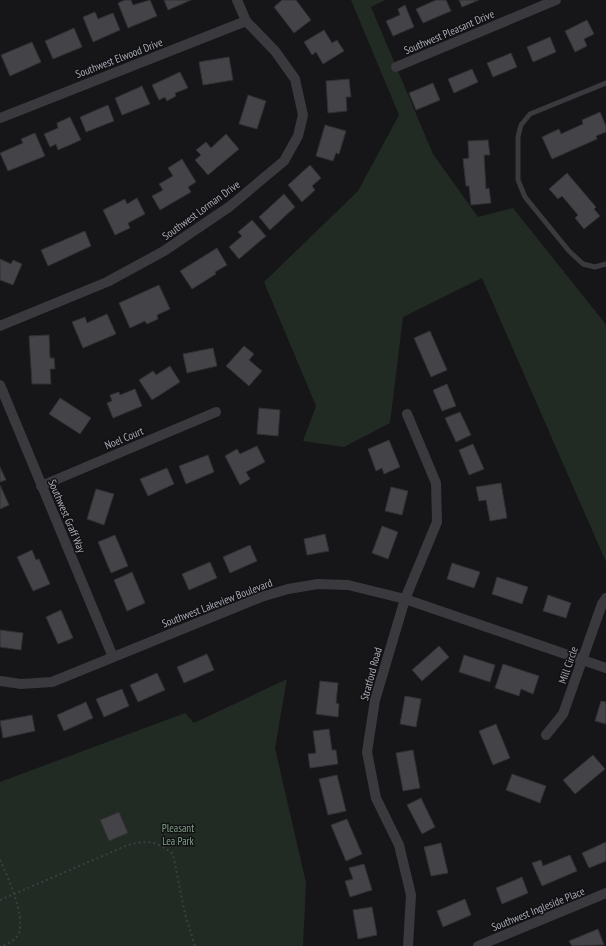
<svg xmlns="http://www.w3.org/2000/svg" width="606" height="946" viewBox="0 0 606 946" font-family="'PT Sans Narrow',sans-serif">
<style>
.green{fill:#222a24}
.building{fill:#434348;stroke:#313034}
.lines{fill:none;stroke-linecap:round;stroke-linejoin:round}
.path{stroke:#3d3e43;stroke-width:2;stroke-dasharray:2 3;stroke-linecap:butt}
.service{stroke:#39393e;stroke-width:5}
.minor{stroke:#39393e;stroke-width:10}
.labels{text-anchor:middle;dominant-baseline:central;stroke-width:3;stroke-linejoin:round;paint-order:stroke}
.street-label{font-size:11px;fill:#a9abb7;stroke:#111113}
.park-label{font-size:11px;fill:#81a088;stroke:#111113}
</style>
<rect width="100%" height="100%" fill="#161618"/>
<g class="green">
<polygon points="351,0 385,0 371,7 433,154 478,217 513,208 604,322 606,326 606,562 482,278 403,317 390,423 344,447 303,441 316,406 264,282 358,191 399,115"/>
<polygon points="287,679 275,748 306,883 303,946 0,946 0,782 185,713 194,723"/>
</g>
<g class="building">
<polygon points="125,0 131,0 133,5 150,0 157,16 128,28 118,3"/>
<polygon points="164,0 191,0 168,10"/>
<polygon points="282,0 296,0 311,20 294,33 274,7"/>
<polygon points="436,0 446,0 451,11 423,23 416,9"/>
<polygon points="459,0 479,0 462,7"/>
<polygon points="405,5 414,27 393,36 386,21 400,15 398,9"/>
<polygon points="95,12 98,19 113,13 120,30 93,42 83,17"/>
<polygon points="587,20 594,34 584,39 587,46 575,52 565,31"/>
<polygon points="74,28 82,47 53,59 45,41"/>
<polygon points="324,30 332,43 337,40 344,51 323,64 316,52 312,55 304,42"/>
<polygon points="550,37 556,52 533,62 527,47"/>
<polygon points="32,42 41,62 10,76 1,55"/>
<polygon points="511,53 517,67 493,77 487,63"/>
<polygon points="229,57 233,80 203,85 199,62"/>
<polygon points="472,69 478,82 454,93 448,79"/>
<polygon points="180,72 188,88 175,93 176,96 167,101 165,97 159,100 152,85"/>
<polygon points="349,79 351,97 346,97 347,111 328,113 326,81"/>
<polygon points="433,83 440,100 416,110 409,93"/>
<polygon points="142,86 150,104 122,115 115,98"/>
<polygon points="248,95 266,101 257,129 239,124"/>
<polygon points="108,105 114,121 86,132 80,117"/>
<polygon points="600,112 606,126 606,132 596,136 597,139 552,159 542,137 559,129 561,134 583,124 582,120"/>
<polygon points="70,117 81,140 58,150 56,144 50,147 44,134 58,128 57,123"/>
<polygon points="325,125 346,131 339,154 336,153 333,161 316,156"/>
<polygon points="35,133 45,156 8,171 0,153 23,143 21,139"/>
<polygon points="226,134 239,149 208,175 195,160 201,155 196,150 206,142 211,148"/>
<polygon points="488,140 490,155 484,155 486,189 489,188 491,203 471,205 469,186 466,186 463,159 469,158 468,141"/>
<polygon points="182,159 196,182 188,187 191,192 160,210 152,196 163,190 159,184 173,176 168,168"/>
<polygon points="310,165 321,178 312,186 315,190 302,202 288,185"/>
<polygon points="567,173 596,207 594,209 600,216 584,229 575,218 578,215 562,196 558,199 549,189"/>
<polygon points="284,194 295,207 270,230 259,217"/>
<polygon points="137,198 145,214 128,223 130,228 115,235 103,210 125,199 127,204"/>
<polygon points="252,220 266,236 239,259 229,247 242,236 238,232"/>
<polygon points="85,231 91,246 48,266 41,250"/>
<polygon points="217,248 227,265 215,272 216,274 192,289 180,271"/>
<polygon points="0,259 11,264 13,260 22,264 13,285 0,280"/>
<polygon points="159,285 170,309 157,315 158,319 147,324 145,321 130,328 119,303"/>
<polygon points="107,314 116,334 83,348 72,322 85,317 87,323"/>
<polygon points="430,331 447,370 431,377 414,338"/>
<polygon points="49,335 50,358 54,358 55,369 50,369 51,384 32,384 29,336"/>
<polygon points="244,346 254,354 249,360 262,371 249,386 226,366"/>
<polygon points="213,348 217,366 187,373 183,354"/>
<polygon points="170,366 180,382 152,400 139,380 153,371 156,375"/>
<polygon points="447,384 456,406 442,411 433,390"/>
<polygon points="135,389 142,406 113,418 107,403 112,401 110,395 119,392 120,395"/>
<polygon points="60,398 91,418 80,434 49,414"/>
<polygon points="259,408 280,410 278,436 257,434"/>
<polygon points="460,412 471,435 456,442 445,418"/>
<polygon points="389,440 400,467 384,474 382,468 376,471 368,449"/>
<polygon points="473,444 484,469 469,475 459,450"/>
<polygon points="257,446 265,462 246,472 250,479 240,485 225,456 237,449 240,454"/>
<polygon points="208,455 214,472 186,484 179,466"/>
<polygon points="0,467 6,480 0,482"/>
<polygon points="167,468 174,484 148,496 140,479"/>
<polygon points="501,483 507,518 490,521 486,500 479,501 476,487"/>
<polygon points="0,485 9,505 0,509"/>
<polygon points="391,487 408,491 402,515 385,511"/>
<polygon points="96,489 114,494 104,525 87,519"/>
<polygon points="382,526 398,532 388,559 372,553"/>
<polygon points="325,534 329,551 307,555 304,539"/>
<polygon points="115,535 128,566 111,573 98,542"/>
<polygon points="250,545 257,561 230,573 223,557"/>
<polygon points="32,550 36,560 39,559 50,584 33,591 17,557"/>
<polygon points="210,562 217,578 189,590 182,574"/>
<polygon points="452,563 480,572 474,588 447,579"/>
<polygon points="132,572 145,603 127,611 114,580"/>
<polygon points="497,577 528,587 522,604 492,594"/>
<polygon points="548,595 571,603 566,618 543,611"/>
<polygon points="61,610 73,638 58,644 46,617"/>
<polygon points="0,630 23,633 21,650 0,647"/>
<polygon points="439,646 449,657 422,681 412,670"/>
<polygon points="207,654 214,670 184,683 177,667"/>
<polygon points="464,655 495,665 490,682 459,672"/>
<polygon points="503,664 539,676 533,694 521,689 519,696 495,688"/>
<polygon points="157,673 165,690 138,702 130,685"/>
<polygon points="320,681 338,683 336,703 339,704 338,717 316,714"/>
<polygon points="122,689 129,706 104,717 96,699"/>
<polygon points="405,696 421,699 416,727 400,724"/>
<polygon points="601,701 606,702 606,724 595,721"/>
<polygon points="86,702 93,718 64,731 57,715"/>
<polygon points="32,715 35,731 3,738 0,721"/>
<polygon points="496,724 510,758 493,765 479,731"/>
<polygon points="329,729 332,750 336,750 338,764 310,768 308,754 316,753 313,731"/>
<polygon points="413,750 420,788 403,791 396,753"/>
<polygon points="593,755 605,769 575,794 563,780"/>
<polygon points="512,774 546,786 540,803 506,790"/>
<polygon points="337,775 346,811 328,815 319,779"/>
<polygon points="421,798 435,827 422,834 407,805"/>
<polygon points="119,812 128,833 109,841 100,820"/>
<polygon points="347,819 362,854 346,861 331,825"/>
<polygon points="606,842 606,861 589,868 582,853"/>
<polygon points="441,843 448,873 431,876 424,847"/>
<polygon points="570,855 577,871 542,886 532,863 541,860 543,866"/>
<polygon points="364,864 372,890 350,897 345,881 353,879 349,868"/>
<polygon points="522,877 528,893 502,904 496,888"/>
<polygon points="465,899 471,915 443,927 437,911"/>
<polygon points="372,907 377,935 358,939 353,910"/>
<polygon points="598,929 604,945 572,946 569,941"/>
</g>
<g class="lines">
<g class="path">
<path d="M0 860C8 877 25 915 19 933 16 940 9 943 2 946"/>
<path d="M0 900 128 845C149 840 156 841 173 854L185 914 195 946"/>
</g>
<polyline class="service" points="606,83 530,114 521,125 518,137 518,180 525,197 569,251 583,264 595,267 606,264"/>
<g class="minor">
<polyline points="396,67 556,0"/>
<polyline points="0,118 246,21"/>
<polyline points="0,326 107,282 164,251 229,207 284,161 298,136 303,115 295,79 275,51 246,21 237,0"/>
<polyline points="0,385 113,657"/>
<polyline points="407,414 436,483 437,522 405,599 375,700 367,752 376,798 399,845 411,895 408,946"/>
<polyline points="41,486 216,412"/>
<polyline points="0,681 21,684 52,682 261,597 288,589 318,584 348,585 405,599 606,668"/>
<polyline points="546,735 563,714 602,604 606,598"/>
<polyline points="478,946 606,893"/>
</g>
</g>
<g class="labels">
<g class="street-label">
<text transform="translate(449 32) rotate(-23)">Southwest Pleasant Drive</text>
<text transform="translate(119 58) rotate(-21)">Southwest Elwood Drive</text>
<text transform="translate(201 210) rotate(-36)">Southwest Lorman Drive</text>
<text transform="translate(124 438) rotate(-23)">Noel Court</text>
<text transform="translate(67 516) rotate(67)">Southwest Graff Way</text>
<text transform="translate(217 603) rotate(-21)">Southwest Lakeview Boulevard</text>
<text transform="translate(568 665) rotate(-71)">Mill Circle</text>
<text transform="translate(371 674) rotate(-75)">Stratford Road</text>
<text transform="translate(538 909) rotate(-22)">Southwest Ingleside Place</text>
</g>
<g class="park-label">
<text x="178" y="828">Pleasant<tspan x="178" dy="13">Lea Park</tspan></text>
</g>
</g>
</svg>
